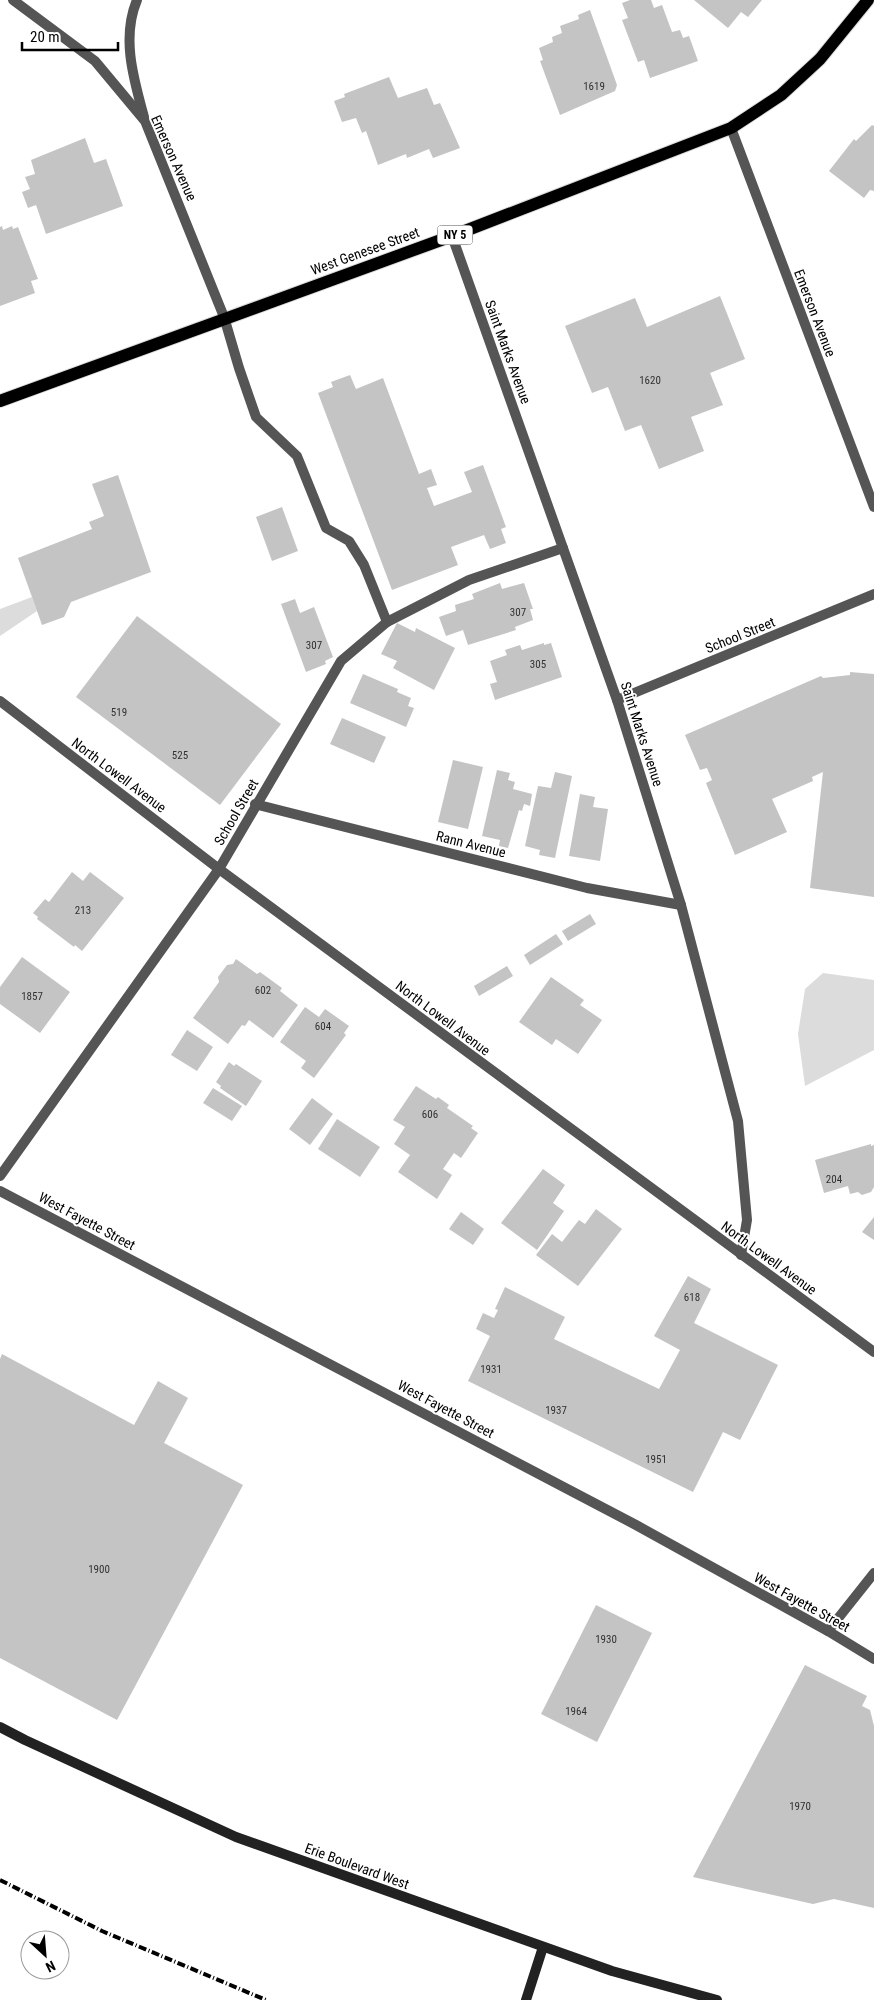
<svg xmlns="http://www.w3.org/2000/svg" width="874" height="2000" viewBox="0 0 874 2000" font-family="'Roboto Condensed',sans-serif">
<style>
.green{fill:#dcdcdc}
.building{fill:#c4c4c4}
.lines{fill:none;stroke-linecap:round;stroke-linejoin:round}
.primary-casing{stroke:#dbdbdb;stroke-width:14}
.service{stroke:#555;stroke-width:10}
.minor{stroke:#555;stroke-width:10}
.tertiary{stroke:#555;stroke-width:10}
.secondary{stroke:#222;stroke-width:10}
.primary{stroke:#000;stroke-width:12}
.rail{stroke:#000;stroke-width:4;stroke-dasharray:8 2.5 1 2.5;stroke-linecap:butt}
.labels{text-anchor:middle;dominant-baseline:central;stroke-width:4;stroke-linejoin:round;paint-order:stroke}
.number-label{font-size:11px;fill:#313131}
.shield{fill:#fff;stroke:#4c4c4c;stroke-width:1}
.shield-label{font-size:12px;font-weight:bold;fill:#000}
.street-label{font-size:14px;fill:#000;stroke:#fff}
</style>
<rect width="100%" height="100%" fill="#fff"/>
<g class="green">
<polygon points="32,597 37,611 0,636 0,609"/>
<polygon points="823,973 874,980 874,1050 805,1086 798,1034 805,989"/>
</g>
<g class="building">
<polygon points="630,0 651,0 654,8 662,5 672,32 680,30 683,38 689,36 698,61 650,78 644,60 638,62 622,20 628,18 622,3"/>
<polygon points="694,0 762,0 748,17 741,12 728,28"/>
<polygon points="590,10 617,85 615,91 560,115 540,61 543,60 539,48 553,42 552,37 562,33 560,26 579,19 578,15"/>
<polygon points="389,77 398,98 427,88 434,105 440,103 460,148 433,158 429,149 407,158 406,154 378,165 366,131 362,133 356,118 342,122 334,101 345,97 344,94"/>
<polygon points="872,125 874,126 874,191 870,190 864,198 829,171 854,139 856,141"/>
<polygon points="85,138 94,163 106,159 123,206 46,234 36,205 28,208 22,192 30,189 25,177 35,174 31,160"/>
<polygon points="2,226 3,230 12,226 13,229 18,227 38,279 31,281 35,293 0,306 0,227"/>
<polygon points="720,296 745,359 710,373 723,405 691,417 704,451 659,469 641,425 625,431 608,387 592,393 565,326 635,298 647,327"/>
<polygon points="350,375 356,389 383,378 419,474 431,469 437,485 427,488 434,506 472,492 464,472 483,465 506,527 501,529 506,543 490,549 484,535 451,547 458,565 392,590 318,393 333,387 331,382"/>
<polygon points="118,475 151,572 71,602 64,617 42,625 18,558 92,529 89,522 104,516 92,484"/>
<polygon points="282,507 298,551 272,561 256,517"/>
<polygon points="500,583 502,589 524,583 533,609 530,609 533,620 515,627 516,630 468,645 463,630 446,636 439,617 456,611 455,605 474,599 472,594"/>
<polygon points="295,599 300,613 314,607 333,657 325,661 326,664 306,672 281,604"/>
<polygon points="137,616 281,724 220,805 76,697"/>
<polygon points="397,623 415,632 416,628 455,648 434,690 393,668 397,661 381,654"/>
<polygon points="544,643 544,645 551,643 562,677 495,700 490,684 497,682 490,661 507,655 505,650 520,645 522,650"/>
<polygon points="850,672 874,674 874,897 810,888 823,772 812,777 813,781 772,799 787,832 735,855 706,783 712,780 707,768 700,770 685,735 821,676 823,678 850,675"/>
<polygon points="363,674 398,689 397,692 411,698 408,706 414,708 406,727 350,703"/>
<polygon points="342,718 386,737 374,763 330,744"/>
<polygon points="453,760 483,767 468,829 438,822"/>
<polygon points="497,770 510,773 508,780 515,782 513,789 532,794 530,806 524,804 522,811 519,810 508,848 499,846 500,840 482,836"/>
<polygon points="555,772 572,776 555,858 539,855 540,850 525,846 538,786 551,788"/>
<polygon points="580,794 595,797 593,807 608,809 600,861 569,856"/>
<polygon points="72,872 83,881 90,872 124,898 82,951 75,945 74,947 37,919 38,917 33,913 45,899 49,902"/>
<polygon points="590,914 596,924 568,941 562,931"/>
<polygon points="556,934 563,944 530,965 524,955"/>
<polygon points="22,957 70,992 40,1033 0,1004 0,987"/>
<polygon points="236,959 257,974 260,972 282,988 280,991 298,1005 273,1038 249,1020 245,1026 242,1025 228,1044 193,1018 219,982 218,977 227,965 233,964"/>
<polygon points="507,966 513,976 479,996 474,986"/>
<polygon points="551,977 584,1000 580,1005 602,1020 578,1054 556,1039 552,1045 519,1022"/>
<polygon points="305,1007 319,1017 325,1009 349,1026 344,1033 346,1035 314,1078 301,1068 306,1061 280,1042"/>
<polygon points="187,1030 213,1047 197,1071 171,1055"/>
<polygon points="229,1062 234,1066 236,1064 262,1081 246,1106 220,1088 221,1086 216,1082"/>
<polygon points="416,1086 436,1099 438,1097 449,1105 447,1108 473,1126 471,1128 478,1133 461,1158 454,1153 443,1169 452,1175 437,1199 398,1172 410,1155 394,1144 405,1127 393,1120"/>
<polygon points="213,1088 242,1106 232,1121 203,1103"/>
<polygon points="312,1098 333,1114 310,1145 289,1129"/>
<polygon points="337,1119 380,1147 360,1177 318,1149"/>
<polygon points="871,1144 871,1146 874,1145 874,1187 871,1192 862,1195 858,1192 850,1194 848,1186 824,1193 815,1160"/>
<polygon points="543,1169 565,1185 553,1203 564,1211 537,1250 501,1223"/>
<polygon points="596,1209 622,1229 578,1286 536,1255 552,1234 562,1242 579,1220 585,1224"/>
<polygon points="461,1212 484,1229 473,1245 449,1229"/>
<polygon points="874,1217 874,1240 862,1232"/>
<polygon points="688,1276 711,1289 694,1323 778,1365 740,1440 723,1432 693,1492 468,1381 490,1336 476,1329 483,1313 494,1318 498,1310 495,1309 505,1287 565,1317 554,1339 659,1389 680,1350 654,1336"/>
<polygon points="2,1354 134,1425 158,1381 188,1398 164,1443 243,1485 117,1720 0,1658 0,1359"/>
<polygon points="596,1605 652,1633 597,1742 541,1714"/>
<polygon points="805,1665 867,1696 862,1706 870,1710 874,1726 874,1908 834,1899 813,1904 693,1877"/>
</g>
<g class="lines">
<defs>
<polyline id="primary" points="0,401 452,236 731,128 781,95 820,59 868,0"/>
</defs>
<use href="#primary" class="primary-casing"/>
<polyline class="service" points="224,317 239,368 256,417 297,456 326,528 349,541 364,565 387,622 469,580 563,548"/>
<g class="minor">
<polyline points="13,0 95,61 145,121 224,317"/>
<path d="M137 0C121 38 134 80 144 117"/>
<polyline points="731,128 874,507"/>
<polyline points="452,236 617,700 681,905 738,1121 747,1220 741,1255"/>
<polyline points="617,700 874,594"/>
<polyline points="0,701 219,869 874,1352"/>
<polyline points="255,804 587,888 681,905"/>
<polyline points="0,1176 219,869 341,661 387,622"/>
</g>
<g class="tertiary">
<polyline points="0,1191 636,1525 828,1631 874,1659"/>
<polyline points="828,1631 874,1573"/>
</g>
<g class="secondary">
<polyline points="0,1727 25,1740 236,1837 612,1971 717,2000"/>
<polyline points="526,2000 543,1947"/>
</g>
<use href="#primary" class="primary"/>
<polyline class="rail" points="0,1880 102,1931 266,2000"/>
</g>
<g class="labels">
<g class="number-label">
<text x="594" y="86">1619</text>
<text x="650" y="380">1620</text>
<text x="518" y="612">307</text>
<text x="314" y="645">307</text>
<text x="538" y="664">305</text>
<text x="119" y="712">519</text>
<text x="180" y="755">525</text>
<text x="83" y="910">213</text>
<text x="263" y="990">602</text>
<text x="32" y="996">1857</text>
<text x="323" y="1026">604</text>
<text x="430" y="1114">606</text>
<text x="834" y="1179">204</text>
<text x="692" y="1297">618</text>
<text x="491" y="1369">1931</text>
<text x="556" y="1410">1937</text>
<text x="656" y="1459">1951</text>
<text x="99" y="1569">1900</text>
<text x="606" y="1639">1930</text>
<text x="576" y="1711">1964</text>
<text x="800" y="1806">1970</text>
</g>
<rect class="shield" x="437.5" y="225.5" width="35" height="19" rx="4"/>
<g class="shield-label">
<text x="455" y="235">NY 5</text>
</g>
<g class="street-label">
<text transform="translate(174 158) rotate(66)">Emerson Avenue</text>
<text transform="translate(365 251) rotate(-20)">West Genesee Street</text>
<text transform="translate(815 313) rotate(69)">Emerson Avenue</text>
<text transform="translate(508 352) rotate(70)">Saint Marks Avenue</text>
<text transform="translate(740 635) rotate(-22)">School Street</text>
<text transform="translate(642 734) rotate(72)">Saint Marks Avenue</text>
<text transform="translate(119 775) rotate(37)">North Lowell Avenue</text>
<text transform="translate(236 812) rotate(-60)">School Street</text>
<text transform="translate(471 844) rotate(14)">Rann Avenue</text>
<text transform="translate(443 1018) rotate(37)">North Lowell Avenue</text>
<text transform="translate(87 1221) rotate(28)">West Fayette Street</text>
<text transform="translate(769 1258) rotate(36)">North Lowell Avenue</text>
<text transform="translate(446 1409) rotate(28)">West Fayette Street</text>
<text transform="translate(802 1602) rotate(29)">West Fayette Street</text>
<text transform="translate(357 1866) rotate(20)">Erie Boulevard West</text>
</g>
</g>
<g transform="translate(45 1955) rotate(154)"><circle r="24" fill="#ffffff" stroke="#999999"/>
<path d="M0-4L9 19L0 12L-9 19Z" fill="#000000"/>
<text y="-8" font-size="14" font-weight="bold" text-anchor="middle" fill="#000000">N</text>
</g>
<path d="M22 42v8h96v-8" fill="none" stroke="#000000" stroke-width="2.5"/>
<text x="30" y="42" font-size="15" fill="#000000" stroke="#ffffff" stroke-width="4" paint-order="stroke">20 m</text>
</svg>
